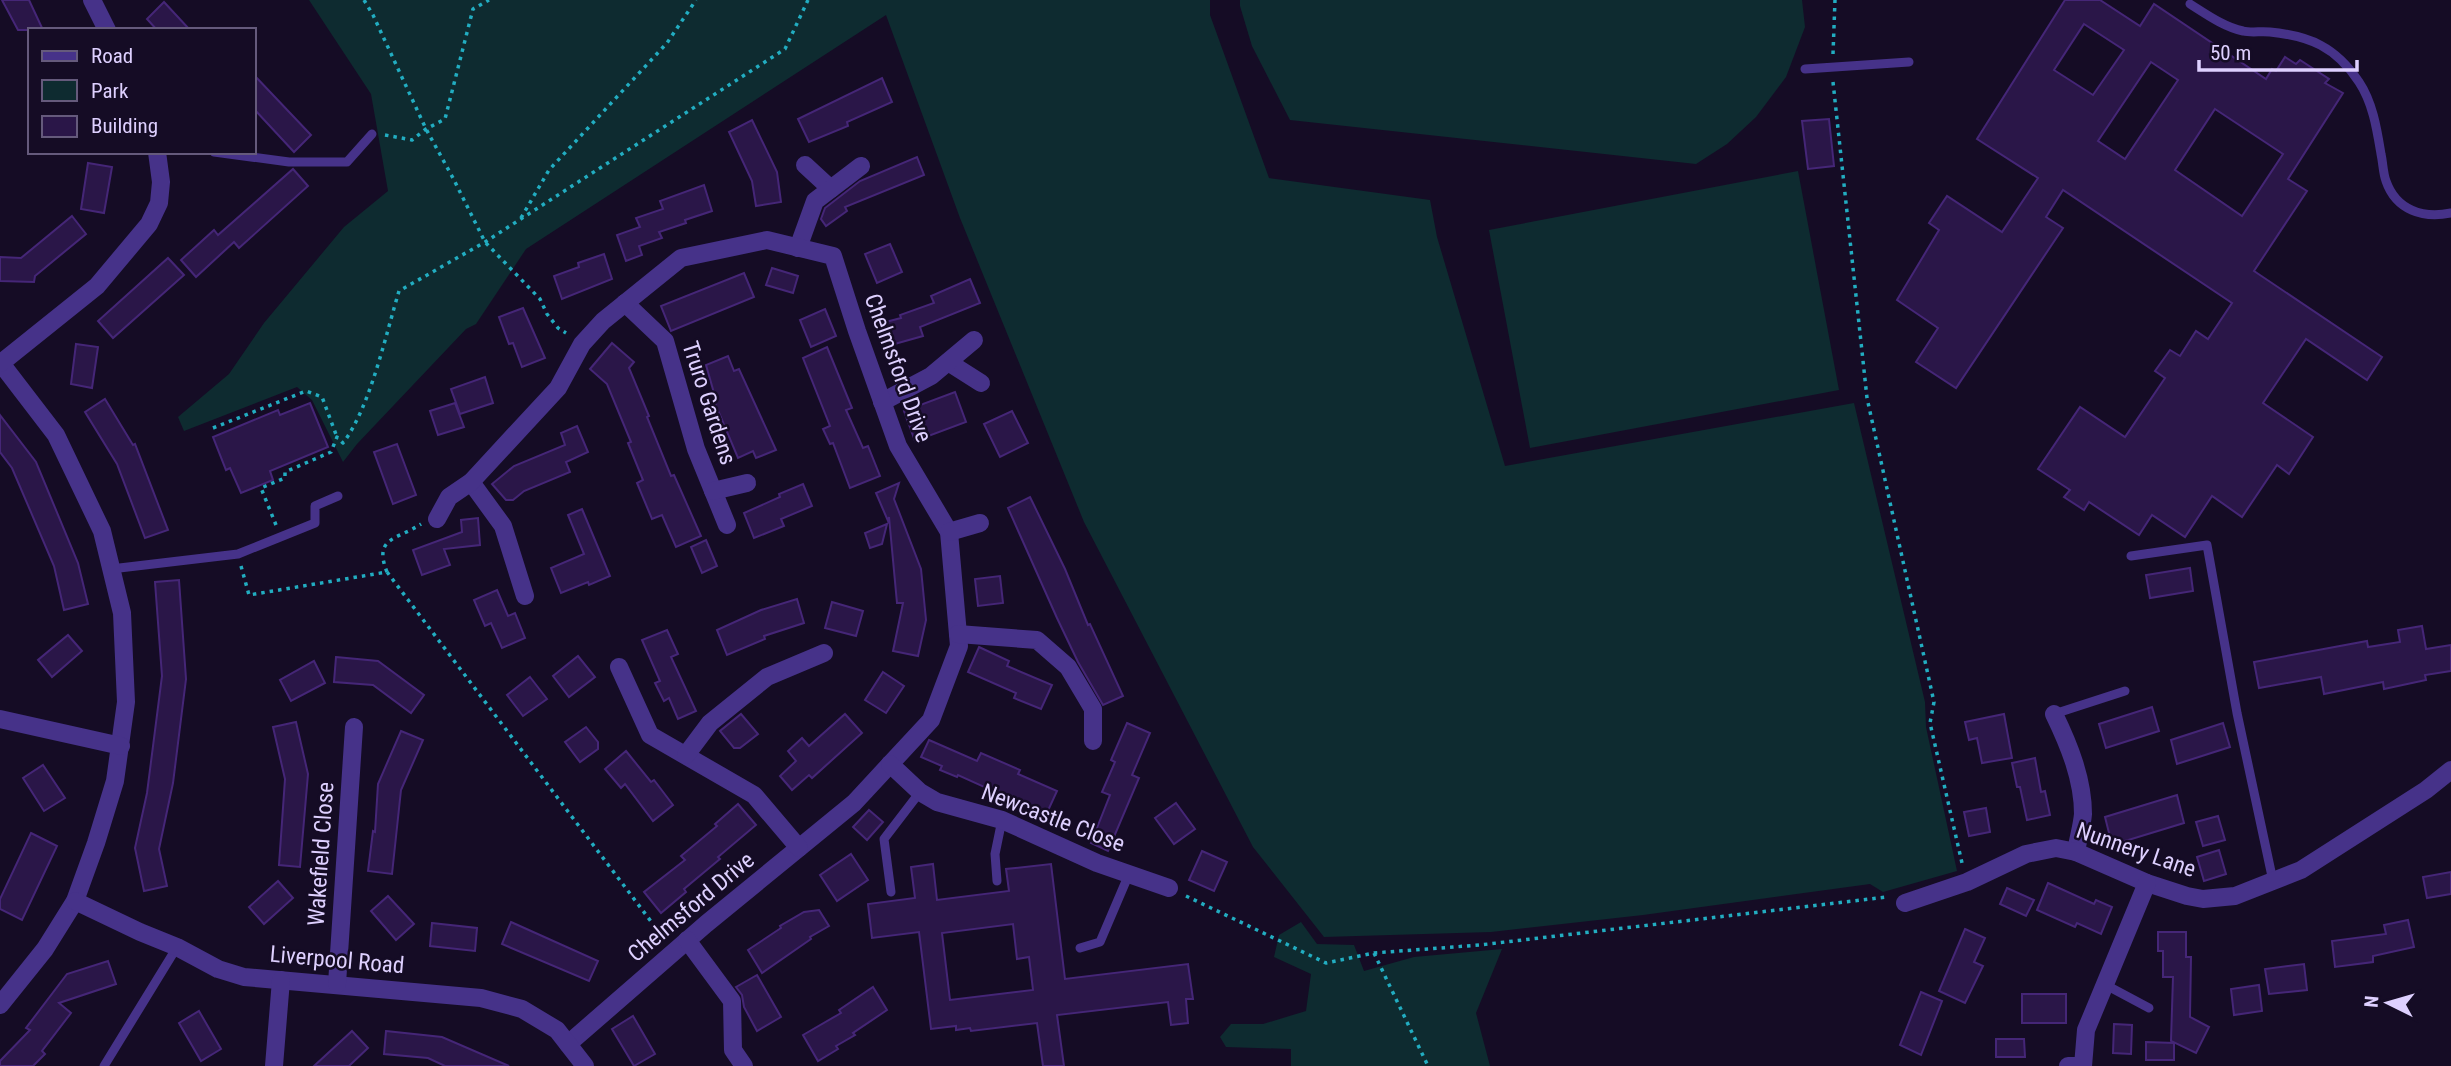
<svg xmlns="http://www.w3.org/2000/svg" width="2451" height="1066" viewBox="0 0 2451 1066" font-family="'Roboto Condensed',sans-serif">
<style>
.green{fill:#0e2b30}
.building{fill:#2a1648;stroke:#452677;stroke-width:2;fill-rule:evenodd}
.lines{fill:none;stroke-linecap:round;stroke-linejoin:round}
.path{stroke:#22adc1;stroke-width:3.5;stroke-dasharray:3.5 5;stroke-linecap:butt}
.lane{stroke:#463289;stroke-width:9}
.street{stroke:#463289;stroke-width:18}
.labels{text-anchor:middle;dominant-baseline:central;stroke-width:5;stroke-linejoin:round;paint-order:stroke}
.street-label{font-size:23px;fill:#ded0ff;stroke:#150c25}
</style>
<rect width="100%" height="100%" fill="#150c25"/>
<g class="green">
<polygon points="309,0 1210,0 1210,15 1269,178 1430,200 1437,237 1505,466 1854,403 1925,702 1926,727 1957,871 1883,892 1870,884 1643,915 1491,932 1324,937 1253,847 1084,522 960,218 886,15 526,249 476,324 466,329 357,444 343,462 312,400 297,387 184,431 178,417 229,374 264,323 344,227 388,191 371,94"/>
<polygon points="1240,0 1802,0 1805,27 1786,77 1756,117 1727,144 1696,164 1290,120 1252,46 1240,6"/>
<polygon points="1798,171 1839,390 1530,448 1489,230"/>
<polygon points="1301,922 1317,944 1354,945 1364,971 1414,957 1502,949 1476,1013 1490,1066 1291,1066 1291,1049 1226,1047 1220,1037 1231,1024 1263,1024 1306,1011 1311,974 1274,957 1279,935"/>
</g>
<g class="building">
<polygon points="2,0 29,0 43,30 18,30"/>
<path d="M2065 0H2100L2140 26 2154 4 2266 79 2272 69 2276 71 2285 57 2296 64 2300 60 2329 79 2325 83 2343 93 2288 179 2307 191 2254 271 2382 357 2367 380 2306 339 2263 403 2313 437 2289 474 2277 465 2242 517 2212 496 2185 537 2152 515 2139 535 2089 502 2084 510 2064 497 2070 490 2038 469 2080 407 2125 437 2165 378 2155 371 2170 350 2180 356 2196 331 2208 339 2232 303 2063 190 2046 217 2063 228 1956 388 1916 362 1938 328 1897 300 1939 230 1929 223 1947 196 2002 232 2038 178 1977 139ZM2084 24 2124 50 2093 95 2054 70ZM2151 62 2178 80 2125 159 2098 141ZM2215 109 2283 154 2242 216 2175 170Z"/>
<polygon points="164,2 190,30 157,30 147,19"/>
<polygon points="254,75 311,135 294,152 254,109"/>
<polygon points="882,78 892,102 847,122 848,126 809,142 798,119"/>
<polygon points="1829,119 1834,166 1808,169 1802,121"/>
<polygon points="752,120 777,172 781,202 756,206 752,181 729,132"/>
<polygon points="917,157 924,175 845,207 847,211 826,226 821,219 825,208 860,181"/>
<polygon points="88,163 112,167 104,213 81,209"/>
<polygon points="293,169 308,186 239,248 234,242 196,277 181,260 214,230 218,235"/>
<polygon points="704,185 712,211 685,220 686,223 659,232 662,238 639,246 642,255 626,261 617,235 640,227 636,218 663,209 660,201"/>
<polygon points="72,216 86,234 35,276 34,282 0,281 0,257 21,258"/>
<polygon points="890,244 902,272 877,283 865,254"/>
<polygon points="604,254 612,279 562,299 554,276 579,267 578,263"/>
<polygon points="168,258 184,275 113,338 98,321"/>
<polygon points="772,268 798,276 793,293 766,285"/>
<polygon points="744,273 754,297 671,331 661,306"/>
<polygon points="970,279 980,303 920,327 923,336 884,347 878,324 901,318 900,315 934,303 931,296"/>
<polygon points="523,308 545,358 522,367 513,343 509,344 499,317"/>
<polygon points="825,309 836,336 811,347 800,320"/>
<polygon points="612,343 634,362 629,368 649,416 647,417 671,476 674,475 701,536 676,547 662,515 652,519 637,483 643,480 628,443 631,442 607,384 590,369"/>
<polygon points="76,344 98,347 92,388 71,384"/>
<polygon points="827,347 852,408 846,410 863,448 868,446 880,476 850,488 833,443 830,444 823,429 830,426 803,358"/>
<polygon points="728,356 734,371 739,369 776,450 756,458 753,451 738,458 714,401 716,400 706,365"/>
<polygon points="485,377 493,403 460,414 451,389"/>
<polygon points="955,392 966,422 915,441 904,411"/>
<polygon points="105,399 133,445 135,444 168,530 145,538 117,464 85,412"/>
<polygon points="310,403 328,447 270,471 273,480 241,493 230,468 226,470 213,437 278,410 280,415"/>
<polygon points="455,403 464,427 438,435 430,411"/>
<polygon points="1012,411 1028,443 1000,457 984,424"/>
<polygon points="0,415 36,462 78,563 88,604 64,610 54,566 12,468 0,452"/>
<polygon points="577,426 588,452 566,462 570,472 524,491 513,500 506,500 492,484 514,466 565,445 561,433"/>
<polygon points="397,444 416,495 393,504 374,452"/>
<polygon points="899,483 894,499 921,569 926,620 918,656 893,651 903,603 897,603 889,517 888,521 876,493"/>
<polygon points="803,484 812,506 781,519 784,526 754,538 744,513 780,497 779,494"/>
<polygon points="1030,497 1065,569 1088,625 1090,624 1123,696 1103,705 1078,662 1057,618 1008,508"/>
<polygon points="582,509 610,576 589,585 588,582 561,593 551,568 584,554 568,515"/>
<polygon points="478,518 480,545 444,549 450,565 422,575 413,550 462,532 461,520"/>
<polygon points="887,524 882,544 870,548 865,533"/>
<polygon points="706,540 717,566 702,573 691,547"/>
<polygon points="2190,568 2193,591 2150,598 2146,575"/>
<polygon points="1000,576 1003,603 978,606 975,579"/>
<polygon points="179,580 186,679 173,783 159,849 167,886 144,891 135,848 147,793 162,676 155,582"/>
<polygon points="497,590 508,616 515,613 525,638 502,648 491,623 485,626 474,600"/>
<polygon points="797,599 804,623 764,636 765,639 727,655 717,630 761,610"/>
<polygon points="832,602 863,611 856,636 825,628"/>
<polygon points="2422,626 2426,649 2451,645 2451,671 2425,675 2426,680 2384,689 2383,682 2324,694 2321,677 2259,688 2254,662 2367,641 2368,647 2400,642 2398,630"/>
<polygon points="667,630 678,654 671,657 696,711 678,719 669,698 664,701 655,683 660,681 642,640"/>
<polygon points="68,635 82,651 52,677 38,660"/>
<polygon points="979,647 1009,661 1007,666 1052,685 1041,709 1014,698 1016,693 968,672"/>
<polygon points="578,656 595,677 569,697 553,676"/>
<polygon points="336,657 378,661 424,695 411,713 373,685 334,682"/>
<polygon points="314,661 325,683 291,701 280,680"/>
<polygon points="883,672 904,686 886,713 865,700"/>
<polygon points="530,677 547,699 523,716 507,695"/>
<polygon points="2152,707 2159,731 2106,748 2099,724"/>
<polygon points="741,714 758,734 740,748 734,748 720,731"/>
<polygon points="845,714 862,733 812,778 809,775 792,790 780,776 796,761 788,751 802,738 809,746"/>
<polygon points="2004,714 2012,758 1982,763 1977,738 1969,740 1965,722"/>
<polygon points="296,722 308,774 300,867 279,865 285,779 273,727"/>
<polygon points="1127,723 1150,733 1132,775 1139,778 1108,851 1091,843 1110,795 1102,792 1115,762 1111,760"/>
<polygon points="2223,723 2230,747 2177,764 2171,740"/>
<polygon points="586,727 598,742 598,749 580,762 565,742"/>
<polygon points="401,731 423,740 401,790 392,874 368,871 373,831 375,832 378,784"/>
<polygon points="929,740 977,761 981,753 1020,770 1018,774 1057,791 1046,815 958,775 957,777 940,770 942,766 921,757"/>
<polygon points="626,751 651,782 654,780 673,805 653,821 625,784 621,788 605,769"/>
<polygon points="2035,758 2041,792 2045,791 2050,815 2027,820 2020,787 2017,787 2012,763"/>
<polygon points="43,765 65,798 44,811 23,778"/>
<polygon points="2177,795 2184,823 2112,845 2105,817"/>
<polygon points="1176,803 1195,829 1174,844 1155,818"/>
<polygon points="738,804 756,825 718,857 720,859 684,889 686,892 661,913 644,892 685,860 681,856 717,826 715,824"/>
<polygon points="1986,808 1990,832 1969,836 1964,812"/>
<polygon points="869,810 883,822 867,840 853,827"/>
<polygon points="2218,816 2225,840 2203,846 2196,822"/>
<polygon points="31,833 57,846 22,920 0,909 0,899"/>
<polygon points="2219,850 2226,874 2204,881 2197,857"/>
<polygon points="1202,851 1227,862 1214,891 1189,880"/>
<polygon points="851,854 868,880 837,901 820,875"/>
<path d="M933 864 937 900 1009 891 1006 869 1051 864 1065 979 1188 964 1193 999H1186L1188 1023 1171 1025 1168 1002 1057 1015 1064 1066H1043L1037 1023 971 1031 970 1028 956 1030V1026L931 1029 919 932 872 938 868 904 915 898 911 867ZM1013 924 1017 959 1029 957 1033 990 950 1000 942 933Z"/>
<polygon points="2451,872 2451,894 2427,898 2423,877"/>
<polygon points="278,881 293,898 264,924 249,907"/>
<polygon points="2048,883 2094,904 2096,900 2112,907 2101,934 2077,923 2075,927 2037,910"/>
<polygon points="2007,888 2034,900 2026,916 2000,904"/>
<polygon points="388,896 414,924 396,940 371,911"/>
<polygon points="819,910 829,926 810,937 811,939 762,973 748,950 781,928 780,926 804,912"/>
<polygon points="2408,920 2414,947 2373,956 2373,962 2335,967 2332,941 2386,934 2384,925"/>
<polygon points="511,922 598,961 589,981 502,944"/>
<polygon points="432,923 477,928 475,951 430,946"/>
<polygon points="1965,929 1985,938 1974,962 1983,966 1965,1003 1939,991"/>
<polygon points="2158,932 2186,932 2186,957 2191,957 2190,1017 2209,1027 2196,1053 2171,1041 2173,977 2163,977 2163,951 2158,951"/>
<polygon points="108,961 116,984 59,1003 71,1013 42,1051 45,1054 33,1066 0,1066 0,1061 30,1030 26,1028 67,974"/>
<polygon points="2304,964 2307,990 2269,994 2265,969"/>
<polygon points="757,975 781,1017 757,1031 744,1007 742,995 736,987"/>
<polygon points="2259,985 2262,1011 2234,1015 2231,989"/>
<polygon points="873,987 887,1010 853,1033 855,1035 836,1046 838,1049 818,1061 803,1035 841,1013 839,1010"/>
<polygon points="1921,992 1942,1001 1921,1055 1900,1045"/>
<rect x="2022" y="994" width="44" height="29"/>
<polygon points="199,1011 221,1049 201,1061 179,1023"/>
<polygon points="633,1016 655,1054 634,1066 612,1029"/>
<polygon points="2114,1024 2132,1025 2131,1054 2113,1053"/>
<polygon points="352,1031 368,1048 349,1066 314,1066"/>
<polygon points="386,1031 442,1037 509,1066 445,1066 428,1058 384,1054"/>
<polygon points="1996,1039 2024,1039 2025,1057 1996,1057"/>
<polygon points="2146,1042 2174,1043 2174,1060 2146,1060"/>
</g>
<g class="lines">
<g class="path">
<polyline points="364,0 373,15 426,129 453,178 485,242 540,299 547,314 558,328 566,333"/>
<polyline points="1833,54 1835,0"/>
<polyline points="1833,82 1867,398 1934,702 1930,723 1962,863"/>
<polyline points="385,135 412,140 426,129 445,119 473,9 489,0"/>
<polyline points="521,218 549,170 667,43 696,0"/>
<polyline points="213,428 306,391 322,397 337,437"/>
<path d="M276 525 261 488 285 478V472L331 452 337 437 343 443C370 408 386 334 399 291L485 242 785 49 808 0"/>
<polyline points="241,566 249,595 387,572 662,936"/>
<path d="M387 572C373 537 397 540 421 524"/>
<polyline points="1186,896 1326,963 1374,953 1480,945 1887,897"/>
<polyline points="1374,953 1428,1066"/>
</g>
<g class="lane">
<path d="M2190 4C2206 14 2224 27 2243 31 2251 33 2261 31 2270 32 2310 36 2336 47 2359 82 2373 103 2377 130 2381 154 2383 163 2383 173 2386 181 2396 210 2423 219 2451 213"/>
<polyline points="1805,69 1909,62"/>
<polyline points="214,152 289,162 347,162 372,134"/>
<polyline points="2131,556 2207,545 2237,713 2273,881"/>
<polyline points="111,569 238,554 315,523 315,506 338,496"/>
<polyline points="2054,714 2125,691"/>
<polyline points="997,881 995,854 1002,820"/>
<polyline points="891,892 884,839 920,792"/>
<polyline points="1080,948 1100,942 1129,874"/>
<polyline points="2104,984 2149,1008"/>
<polyline points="104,1066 177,947"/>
</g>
<g class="street">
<polyline points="92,0 107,30"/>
<polyline points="805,165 831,189"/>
<polyline points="798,248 815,201 861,166"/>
<polyline points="625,303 665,341 696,449 727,525"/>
<polyline points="0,362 56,435 102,531 122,613 126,702 115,781 96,843 75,901 45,949 0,1005"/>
<polyline points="948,362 981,383"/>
<polyline points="1,363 97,286 149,224 159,203 161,182 157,152"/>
<polyline points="882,402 931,376 974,340"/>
<polyline points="471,482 503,526 525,596"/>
<polyline points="713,491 747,483"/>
<polyline points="437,519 449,497 471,482 558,388 582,344 603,321 681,258 767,240 833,256 857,331 898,446 949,532 959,646 931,720 854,803 706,924 568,1044"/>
<polyline points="949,532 980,523"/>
<polyline points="958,634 1037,640 1068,667 1093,709 1093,741"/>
<polyline points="619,667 650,735 754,795 799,848"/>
<path d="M2054 714C2069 745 2083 779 2083 814 2082 826 2078 839 2076 852"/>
<polyline points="0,719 121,746"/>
<polyline points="686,755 710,723 767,677 824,653"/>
<polyline points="890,764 920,792 937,802 1002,820 1097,863 1169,888"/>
<polyline points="75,901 140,932 177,947 218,969 244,977 481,998 522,1009 557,1030 585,1066"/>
<polyline points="1905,903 1967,882 2026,854 2056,848 2076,852 2147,883 2187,896 2203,899 2235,896 2301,870 2426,790 2451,770"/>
<polyline points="687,940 732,1001 733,1050 744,1066"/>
<polyline points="337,984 354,727"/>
<polyline points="274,1066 281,980"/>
<polyline points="2068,1066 2083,1066 2086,1030 2147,883"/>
</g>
</g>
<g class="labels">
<g class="street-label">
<text transform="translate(898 368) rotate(70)">Chelmsford Drive</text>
<text transform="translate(709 403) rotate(72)">Truro Gardens</text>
<text transform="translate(1053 818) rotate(21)">Newcastle Close</text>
<text transform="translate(2136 850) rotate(19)">Nunnery Lane</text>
<text transform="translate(321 854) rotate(-86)">Wakefield Close</text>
<text transform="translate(691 907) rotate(-40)">Chelmsford Drive</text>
<text transform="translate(337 960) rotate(5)">Liverpool Road</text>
</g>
</g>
<rect x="28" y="28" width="228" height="126" fill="#150c25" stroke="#655a7c" stroke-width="2"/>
<rect x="42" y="51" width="35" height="10" fill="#463289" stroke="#655a7c" stroke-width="2"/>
<text x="91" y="63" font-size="21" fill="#ded0ff">Road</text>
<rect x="42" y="80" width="35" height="21" fill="#0e2b30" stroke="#655a7c" stroke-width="2"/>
<text x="91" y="98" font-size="21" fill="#ded0ff">Park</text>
<rect x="42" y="116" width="35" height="21" fill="#2a1648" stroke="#655a7c" stroke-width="2"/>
<text x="91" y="133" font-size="21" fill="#ded0ff">Building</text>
<g transform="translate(2388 1003) rotate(275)" stroke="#150c25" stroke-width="5" paint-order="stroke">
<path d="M0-5L12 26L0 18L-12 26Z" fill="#ded0ff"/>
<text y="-10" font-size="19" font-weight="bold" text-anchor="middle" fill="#ded0ff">N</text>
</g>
<path d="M2199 60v10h158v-10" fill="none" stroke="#ded0ff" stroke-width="3.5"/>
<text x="2210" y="60" font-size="21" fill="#ded0ff" stroke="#150c25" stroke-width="5" paint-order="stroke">50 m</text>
</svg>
